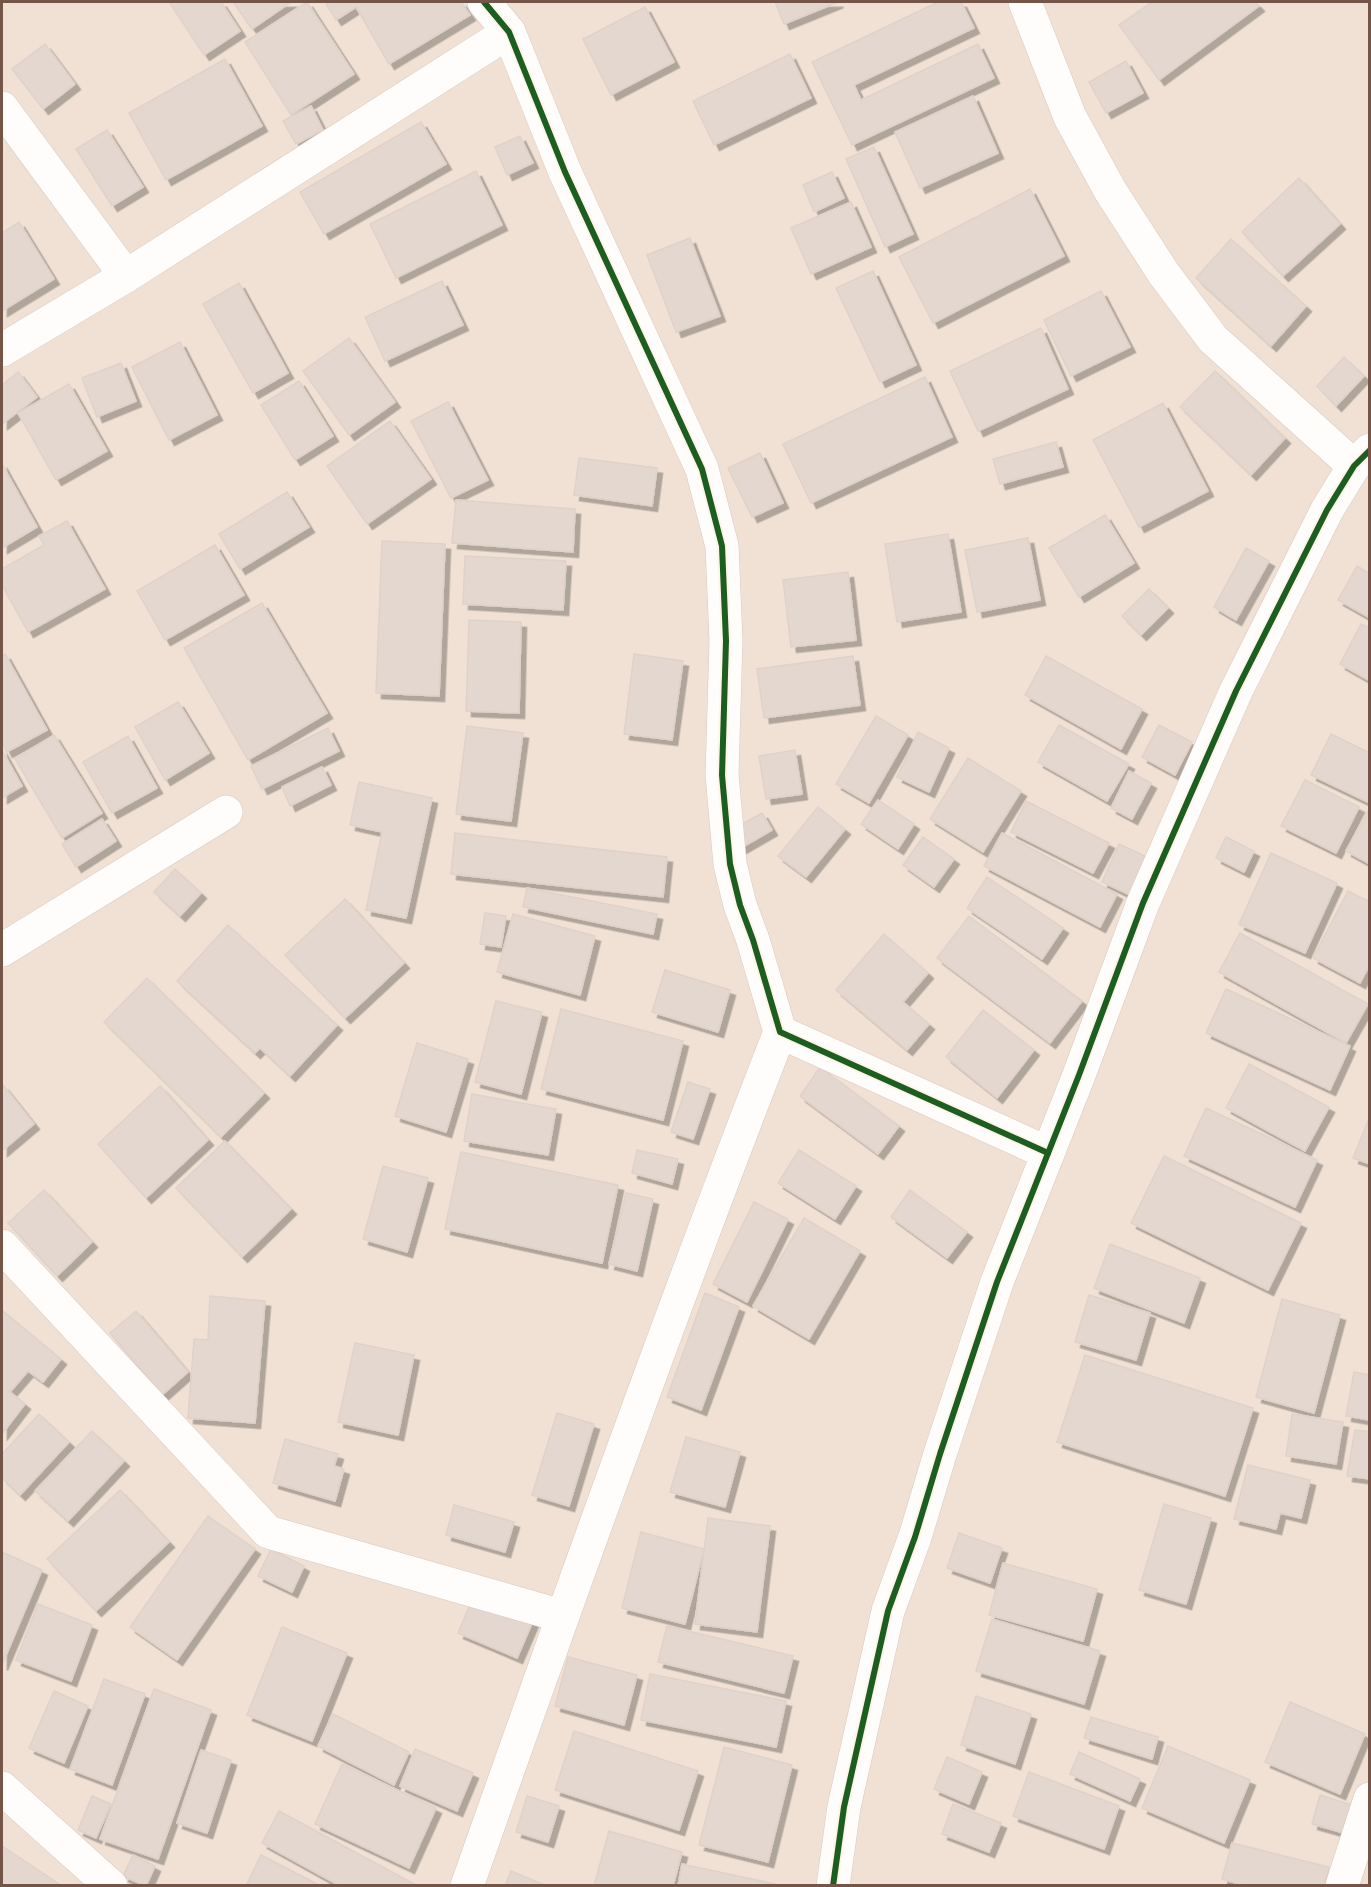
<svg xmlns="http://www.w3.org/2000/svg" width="1371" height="1887" viewBox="0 0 1371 1887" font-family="'Nunito Sans',sans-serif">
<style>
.residential{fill:#f0e1d4}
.building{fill:#e3d7cf;stroke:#e0d2c9;stroke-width:1.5;filter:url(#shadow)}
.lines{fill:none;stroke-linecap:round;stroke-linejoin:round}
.minor-casing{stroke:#d6cac2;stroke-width:34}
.minor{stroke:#fefdfb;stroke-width:33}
.cycleway-casing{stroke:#fff4e8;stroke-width:10}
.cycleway{stroke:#1b5e20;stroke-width:6}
</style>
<defs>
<filter id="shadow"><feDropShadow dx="5.5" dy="5.5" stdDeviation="0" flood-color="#0004"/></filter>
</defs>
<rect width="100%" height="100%" fill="#f7efe7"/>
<rect class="residential" x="2" y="2" width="1367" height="1883"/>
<g class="building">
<polygon points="169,2 221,2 240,31 204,55"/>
<polygon points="233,2 291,2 252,29"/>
<polygon points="307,2 354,74 291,115 245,42"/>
<polygon points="325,2 461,2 470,15 389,64 356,7 336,20"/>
<polygon points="775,2 838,2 784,24"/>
<polygon points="938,2 961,2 974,28 854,85 861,100 978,44 994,78 852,145 812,62"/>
<polygon points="1152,2 1255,2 1259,6 1159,80 1119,25"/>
<polygon points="645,7 674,62 611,95 583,39"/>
<polygon points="45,44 75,84 43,109 12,69"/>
<polygon points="790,54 811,98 714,145 693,101"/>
<polygon points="225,59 262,126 166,180 129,113"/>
<polygon points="1126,61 1143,93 1106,113 1089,82"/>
<polygon points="973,96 998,153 920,188 895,132"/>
<polygon points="311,106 323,130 296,144 283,121"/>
<polygon points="421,122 446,164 324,234 300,192"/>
<polygon points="107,130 143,187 112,206 76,149"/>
<polygon points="520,136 533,163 507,175 495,147"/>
<polygon points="874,147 913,234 885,247 846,159"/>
<polygon points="476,171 502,225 396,278 370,224"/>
<polygon points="832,172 844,198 814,212 803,185"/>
<polygon points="1299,178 1340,224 1283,276 1242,232"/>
<polygon points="1030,189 1064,256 933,323 899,257"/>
<polygon points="851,202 871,247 811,274 791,228"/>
<polygon points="19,222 54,279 2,311 2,233"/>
<polygon points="690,238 720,316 676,332 647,255"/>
<polygon points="1231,239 1306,306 1271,346 1196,278"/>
<polygon points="873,271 916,365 880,382 836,288"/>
<polygon points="442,281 463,325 385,361 365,317"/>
<polygon points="239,283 288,373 253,393 203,304"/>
<polygon points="1101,291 1130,347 1071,376 1044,320"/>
<polygon points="1041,328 1068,389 978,431 950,371"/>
<polygon points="349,338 395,402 349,435 303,371"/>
<polygon points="180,342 217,415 169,440 132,367"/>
<polygon points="1344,357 1364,376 1336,406 1317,386"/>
<polygon points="121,363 136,401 97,417 82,378"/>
<polygon points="1215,371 1285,438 1251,475 1180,407"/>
<polygon points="18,372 37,397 2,424 2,385"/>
<polygon points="925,377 952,437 811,503 783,444"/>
<polygon points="299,381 333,436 295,460 261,405"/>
<polygon points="69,384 107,451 56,480 18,413"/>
<polygon points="448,402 488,480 451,498 411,421"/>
<polygon points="1163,403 1208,491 1139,527 1093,440"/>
<polygon points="390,421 431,479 367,524 327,466"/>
<polygon points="1056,442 1063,467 1000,484 993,459"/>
<polygon points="760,453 783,503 752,517 728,468"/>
<polygon points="579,458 657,468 652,506 574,495"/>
<polygon points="2,464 37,527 2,548"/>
<polygon points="287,492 309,527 240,569 219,534"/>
<polygon points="456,500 575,509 573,552 452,543"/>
<polygon points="1105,515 1134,563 1079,597 1049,548"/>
<polygon points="67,521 105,589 28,632 2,585 2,569 44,545 39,536"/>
<polygon points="948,534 961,612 897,622 885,544"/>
<polygon points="1028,538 1040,600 977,612 965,550"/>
<polygon points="382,541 445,544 439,696 376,693"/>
<polygon points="215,545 244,595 165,640 137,591"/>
<polygon points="1246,548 1269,561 1236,620 1214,607"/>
<polygon points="465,556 566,561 563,610 463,604"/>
<polygon points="1357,566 1370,574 1370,618 1338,600"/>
<polygon points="848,572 856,640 791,647 783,580"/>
<polygon points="1149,589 1168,608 1141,635 1122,616"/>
<polygon points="262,603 327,713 248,760 184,648"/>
<polygon points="469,620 521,622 519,713 466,711"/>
<polygon points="1361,624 1370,628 1370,681 1340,664"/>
<polygon points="5,654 47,730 7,752 2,742 2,656"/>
<polygon points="634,654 683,661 672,740 624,734"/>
<polygon points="853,656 860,705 764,718 757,669"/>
<polygon points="1046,656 1142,709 1121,749 1025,695"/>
<polygon points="178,702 209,753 165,780 135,727"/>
<polygon points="876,716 908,735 869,803 836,784"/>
<polygon points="1059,725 1129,764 1107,801 1038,762"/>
<polygon points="1159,725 1192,742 1175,775 1142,757"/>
<polygon points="467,726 523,733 511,821 456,814"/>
<polygon points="328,728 339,751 262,789 251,766"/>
<polygon points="918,732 949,748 929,792 897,777"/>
<polygon points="1331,734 1370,753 1370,803 1311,775"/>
<polygon points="54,735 102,813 62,838 15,759"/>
<polygon points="128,736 157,788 112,813 83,762"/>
<polygon points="2,750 22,786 2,798"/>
<polygon points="795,750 802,794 766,799 759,756"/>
<polygon points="968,758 1021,791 983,852 930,819"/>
<polygon points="322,767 331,785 290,806 282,787"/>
<polygon points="1129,771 1151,783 1132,819 1111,808"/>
<polygon points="1305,780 1359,807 1336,853 1281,826"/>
<polygon points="359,782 432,798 406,918 366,910 382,832 350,825"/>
<polygon points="878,800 914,824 898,849 861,824"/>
<polygon points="1026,801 1109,843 1093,873 1011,832"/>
<polygon points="818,807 845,829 806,877 778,856"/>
<polygon points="1368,811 1370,812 1370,864 1346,851"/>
<polygon points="762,813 772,830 741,848 731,830"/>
<polygon points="102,819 116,841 76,867 62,844"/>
<polygon points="455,833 667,857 663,897 451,874"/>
<polygon points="1002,833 1117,894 1100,927 984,866"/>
<polygon points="923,837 954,859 934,887 903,865"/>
<polygon points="1226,837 1254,851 1244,872 1216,858"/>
<polygon points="1119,844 1147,857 1130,895 1102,882"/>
<polygon points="1271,853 1337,883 1305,953 1239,924"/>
<polygon points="175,869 201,893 180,916 154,892"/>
<polygon points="987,877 1063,928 1042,959 967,908"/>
<polygon points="527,888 657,914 653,934 523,907"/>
<polygon points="1348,891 1370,902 1370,964 1360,983 1313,958"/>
<polygon points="345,899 404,963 345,1018 285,955"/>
<polygon points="485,913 506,916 501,947 480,944"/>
<polygon points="513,914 595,936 580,995 497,972"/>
<polygon points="969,916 1082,1001 1050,1043 937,958"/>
<polygon points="228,925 337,1025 290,1076 260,1048 255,1053 177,981"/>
<polygon points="1240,933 1368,1004 1346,1043 1219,972"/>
<polygon points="884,934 928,973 903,1002 929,1024 907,1050 836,990"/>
<polygon points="665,970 730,990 718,1032 652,1012"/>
<polygon points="147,978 264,1093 221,1137 104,1022"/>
<polygon points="1226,989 1350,1046 1330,1090 1206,1033"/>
<polygon points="496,1001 542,1012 521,1094 475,1082"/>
<polygon points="561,1009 683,1041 663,1120 541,1089"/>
<polygon points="983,1010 1034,1050 997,1098 946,1057"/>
<polygon points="417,1043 468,1059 446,1132 395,1116"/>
<polygon points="1249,1064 1329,1107 1305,1151 1226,1108"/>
<polygon points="820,1067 899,1126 878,1154 800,1096"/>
<polygon points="688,1082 710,1089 693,1139 671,1132"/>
<polygon points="3,1085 34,1124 2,1151 2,1086"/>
<polygon points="160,1086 208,1140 146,1198 98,1144"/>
<polygon points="472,1094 556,1109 548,1155 464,1141"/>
<polygon points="1206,1108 1317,1160 1295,1207 1184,1156"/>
<polygon points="1370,1116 1370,1164 1353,1158"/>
<polygon points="225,1141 291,1209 242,1257 176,1188"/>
<polygon points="637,1150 678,1159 672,1184 632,1173"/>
<polygon points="799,1150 856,1186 835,1219 778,1183"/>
<polygon points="461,1152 618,1185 602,1263 445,1229"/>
<polygon points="1164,1156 1301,1223 1268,1290 1131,1223"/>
<polygon points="383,1166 428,1178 407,1252 363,1239"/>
<polygon points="44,1190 92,1242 57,1276 8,1223"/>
<polygon points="910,1190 967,1232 947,1258 891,1217"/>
<polygon points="626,1193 653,1199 637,1271 609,1264"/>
<polygon points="754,1202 788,1219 747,1302 713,1284"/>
<polygon points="804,1218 860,1251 809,1339 753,1306"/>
<polygon points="1110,1244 1200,1278 1184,1323 1094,1288"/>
<polygon points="705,1293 739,1307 701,1410 667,1397"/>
<polygon points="1089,1295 1150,1313 1136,1360 1075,1342"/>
<polygon points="210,1296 265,1301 255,1423 188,1418 194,1339 208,1340"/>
<polygon points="1282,1299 1340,1315 1314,1413 1256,1397"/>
<polygon points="2,1310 61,1359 43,1382 28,1371 10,1392 25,1404 2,1434"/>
<polygon points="136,1311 188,1372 162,1395 110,1333"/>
<polygon points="355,1343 414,1355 398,1435 338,1422"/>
<polygon points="1085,1355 1253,1408 1225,1496 1057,1442"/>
<polygon points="1354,1372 1370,1375 1370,1420 1346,1416"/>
<polygon points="557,1413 594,1424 569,1506 532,1495"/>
<polygon points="39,1414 69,1442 20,1495 2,1478 2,1454"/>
<polygon points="1292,1414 1343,1422 1336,1464 1286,1456"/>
<polygon points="1355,1430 1370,1432 1370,1479 1347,1476"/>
<polygon points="92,1431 124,1461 68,1521 35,1491"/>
<polygon points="686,1437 740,1452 725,1507 670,1492"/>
<polygon points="285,1439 338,1454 334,1466 344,1469 335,1501 273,1483"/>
<polygon points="1248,1465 1310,1480 1301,1518 1280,1513 1276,1529 1234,1519"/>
<polygon points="120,1490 169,1542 96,1611 47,1559"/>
<polygon points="1164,1504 1211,1518 1186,1604 1139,1590"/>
<polygon points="454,1505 514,1522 505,1552 446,1535"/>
<polygon points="208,1516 255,1549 177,1660 130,1627"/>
<polygon points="708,1518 770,1526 757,1632 695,1624"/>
<polygon points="641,1532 704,1549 685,1624 622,1608"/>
<polygon points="959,1533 1002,1548 990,1583 947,1568"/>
<polygon points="271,1549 304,1566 292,1592 258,1576"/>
<polygon points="2,1552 42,1570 2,1665"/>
<polygon points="1003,1563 1097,1589 1083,1641 989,1615"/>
<polygon points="474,1595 533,1621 517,1658 458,1633"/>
<polygon points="38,1604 92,1625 71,1681 16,1660"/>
<polygon points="992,1619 1100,1651 1084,1704 976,1671"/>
<polygon points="667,1626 793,1656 784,1693 658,1662"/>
<polygon points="282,1627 347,1653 312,1741 247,1715"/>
<polygon points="568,1657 637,1675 624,1725 555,1706"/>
<polygon points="650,1674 786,1701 776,1747 641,1720"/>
<polygon points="104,1679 145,1694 112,1785 70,1769"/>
<polygon points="154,1689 211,1710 158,1859 100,1839"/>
<polygon points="54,1691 88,1706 64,1763 29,1748"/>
<polygon points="976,1696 1031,1714 1015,1764 961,1745"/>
<polygon points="1290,1702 1365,1734 1340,1794 1265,1762"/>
<polygon points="333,1714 409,1752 394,1785 318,1746"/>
<polygon points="1091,1717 1158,1737 1152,1759 1084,1738"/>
<polygon points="574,1731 698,1771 679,1830 555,1790"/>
<polygon points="1168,1746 1250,1780 1224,1843 1142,1808"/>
<polygon points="724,1747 792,1765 768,1862 699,1845"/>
<polygon points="415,1749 473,1773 457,1811 400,1786"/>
<polygon points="201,1750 231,1760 207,1833 177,1823"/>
<polygon points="1079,1752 1140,1779 1130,1801 1070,1774"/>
<polygon points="947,1757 982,1772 969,1804 934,1789"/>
<polygon points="342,1764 436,1808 409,1868 315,1824"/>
<polygon points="1029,1772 1119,1806 1104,1849 1013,1816"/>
<polygon points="1320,1795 1352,1805 1344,1833 1312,1824"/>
<polygon points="92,1796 111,1804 96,1838 78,1830"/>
<polygon points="527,1796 559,1806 548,1842 516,1832"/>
<polygon points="953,1804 1001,1823 989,1852 942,1834"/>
<polygon points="279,1811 418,1886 340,1886 262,1843"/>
<polygon points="609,1831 682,1852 673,1886 594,1886"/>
<polygon points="1232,1843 1329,1867 1324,1886 1246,1886 1222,1879"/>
<polygon points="2,1846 62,1886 2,1886"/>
<polygon points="133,1855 155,1866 146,1886 123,1876"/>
<polygon points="261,1855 321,1886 246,1886"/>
<polygon points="682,1864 775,1884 774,1886 678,1886"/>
<polygon points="511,1871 547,1886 505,1886"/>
</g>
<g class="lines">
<defs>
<g id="minor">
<polyline points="484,2 509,32 565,172 702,469 722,546 726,641 722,775 730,864 740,905 753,940 780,1032 1048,1153"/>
<polyline points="1025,2 1070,117 1111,192 1164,274 1213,339 1354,466"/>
<polyline points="2,108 126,276"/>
<polyline points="2,350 126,276 509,32"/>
<polyline points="2,950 226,812"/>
<polyline points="2,1246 268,1532 562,1616"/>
<polyline points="2,1788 111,1886"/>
<path d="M467 1886C568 1600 670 1314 780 1032"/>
<polyline points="833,1886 844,1807 888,1611 915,1537 940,1454 997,1282 1079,1075 1143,903 1236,691 1327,510 1354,466 1370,450"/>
<polyline points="1342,1886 1370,1799"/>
</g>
</defs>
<use href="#minor" class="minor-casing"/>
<use href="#minor" class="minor"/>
<defs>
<g id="cycleway">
<polyline points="484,2 509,32 565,172 702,469 722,546 726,641 722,775 730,864 740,905 753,940 780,1032 1048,1153"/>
<polyline points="833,1886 844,1807 888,1611 915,1537 940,1454 997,1282 1079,1075 1143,903 1236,691 1327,510 1354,466 1370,450"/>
</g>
</defs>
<use href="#cycleway" class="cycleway-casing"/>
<use href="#cycleway" class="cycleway"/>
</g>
<rect width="1371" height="1887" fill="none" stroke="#745547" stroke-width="6"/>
</svg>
